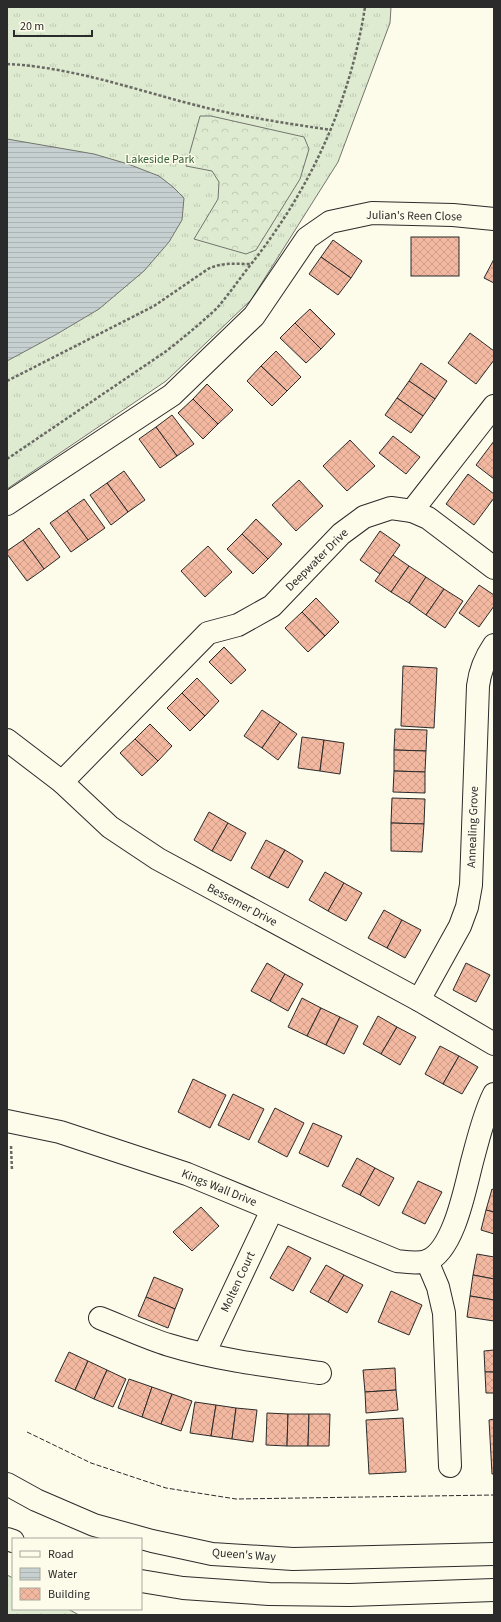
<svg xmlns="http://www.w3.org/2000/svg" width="501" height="1622" viewBox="0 0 501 1622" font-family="'Source Sans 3',sans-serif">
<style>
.grass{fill:url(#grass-tufts);stroke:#74746e}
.forest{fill:url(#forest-crowns);stroke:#74746e}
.water{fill:url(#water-rules);stroke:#74746e}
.building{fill:url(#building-cross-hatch);stroke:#2b2b2b}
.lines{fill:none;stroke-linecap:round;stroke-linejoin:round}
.minor-casing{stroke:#2b2b2b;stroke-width:24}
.primary-casing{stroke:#2b2b2b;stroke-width:24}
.path{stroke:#6a6964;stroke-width:2.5;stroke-dasharray:3 2;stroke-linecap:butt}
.minor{stroke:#fdfbea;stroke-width:22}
.primary{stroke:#fdfbea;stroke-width:22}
.fence{stroke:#2b2b2b;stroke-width:1;stroke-dasharray:5 2;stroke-linecap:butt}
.labels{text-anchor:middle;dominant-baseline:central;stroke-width:3;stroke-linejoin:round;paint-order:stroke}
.park-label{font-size:12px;fill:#34623c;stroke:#fdfbea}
.street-label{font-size:12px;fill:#2b2b2b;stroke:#fdfbea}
</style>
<defs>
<pattern id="grass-tufts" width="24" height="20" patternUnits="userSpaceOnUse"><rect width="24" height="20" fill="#deebd1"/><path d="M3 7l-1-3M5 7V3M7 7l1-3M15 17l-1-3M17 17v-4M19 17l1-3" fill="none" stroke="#bfcab4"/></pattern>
<pattern id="forest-crowns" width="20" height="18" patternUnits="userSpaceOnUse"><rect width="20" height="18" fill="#deebd1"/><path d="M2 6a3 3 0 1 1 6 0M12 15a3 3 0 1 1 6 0" fill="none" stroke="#bfcab4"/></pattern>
<pattern id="water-rules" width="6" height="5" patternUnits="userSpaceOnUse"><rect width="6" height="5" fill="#c7d0d0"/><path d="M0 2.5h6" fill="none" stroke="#abb3b3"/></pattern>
<pattern id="building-cross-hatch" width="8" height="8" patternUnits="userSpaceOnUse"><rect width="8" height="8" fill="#f2b8a0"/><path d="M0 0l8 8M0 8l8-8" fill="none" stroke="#d09e8a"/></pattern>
</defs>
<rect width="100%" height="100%" fill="#fdfbea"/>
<g class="grass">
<polygon points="7,7 391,7 390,23 338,162 251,300 166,381 7,489"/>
<polygon points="7,1575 13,1578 13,1609 68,1609 79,1615 7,1615"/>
</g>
<polygon class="forest" points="200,116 211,116 304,137 309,149 300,179 256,250 246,254 194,239 218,199 219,182 212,171 186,166"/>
<polygon class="water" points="7,139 94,154 128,164 159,176 173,187 184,198 182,220 169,242 144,271 99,309 57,334 7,361"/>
<g class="building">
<rect x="411" y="237" width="48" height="39"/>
<polygon points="333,240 362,261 351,278 321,257"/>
<polygon points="321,257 351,278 338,295 309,274"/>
<polygon points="494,259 494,283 484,278"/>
<polygon points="310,309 335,334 321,349 295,323"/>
<polygon points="295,323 321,349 306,363 280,338"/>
<polygon points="470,333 494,351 494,360 476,384 448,363"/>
<polygon points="276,351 301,377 287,391 261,366"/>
<polygon points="421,363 447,381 435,399 409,381"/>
<polygon points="261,366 287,391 272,406 247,381"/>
<polygon points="409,381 435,399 423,416 397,398"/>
<polygon points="207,384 233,410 218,424 193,399"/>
<polygon points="397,398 423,416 411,433 385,415"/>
<polygon points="193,399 218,424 203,439 178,413"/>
<polygon points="172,415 194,444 177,456 156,427"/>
<polygon points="156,427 177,456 160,468 139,439"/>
<polygon points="393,436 420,457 406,474 379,453"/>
<polygon points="350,440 375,466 347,491 323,466"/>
<polygon points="494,441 494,479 476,465"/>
<polygon points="124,471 145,500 128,512 107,483"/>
<polygon points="468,474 494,494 494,498 474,525 446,504"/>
<polygon points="299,480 323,506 296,531 272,505"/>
<polygon points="107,483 128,512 111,525 90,495"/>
<polygon points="84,499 105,528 88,540 67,511"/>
<polygon points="67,511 88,540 71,552 50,523"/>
<polygon points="256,519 282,544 268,559 242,534"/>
<polygon points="39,528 60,557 44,569 23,540"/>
<polygon points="380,531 400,545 380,574 360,560"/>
<polygon points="242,534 268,559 253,574 227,549"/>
<polygon points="23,540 44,569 27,581 7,554 7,551"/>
<polygon points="208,546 232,572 205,597 181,571"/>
<polygon points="393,555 409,566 391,592 375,581"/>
<polygon points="409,566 426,577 409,603 391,592"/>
<polygon points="426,577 444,589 426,615 409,603"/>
<polygon points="479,585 494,595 494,606 479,627 459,613"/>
<polygon points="444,589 463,601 445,628 426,615"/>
<polygon points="316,598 339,622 325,636 302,612"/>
<polygon points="302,612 325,636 308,652 285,628"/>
<polygon points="224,647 246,670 231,684 209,662"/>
<polygon points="403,666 437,668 434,728 401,726"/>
<polygon points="197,678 219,701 205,716 182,693"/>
<polygon points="182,693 205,716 190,731 167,708"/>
<polygon points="262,710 280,722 262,748 244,736"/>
<polygon points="280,722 297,734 278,760 262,748"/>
<polygon points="150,724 172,746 158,761 135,739"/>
<polygon points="395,729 427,730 426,751 394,750"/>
<polygon points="302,737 324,740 320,771 298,768"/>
<polygon points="135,739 158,761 142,776 120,753"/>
<polygon points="324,740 344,743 340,774 320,771"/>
<polygon points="394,750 426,751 425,772 394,771"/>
<polygon points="394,771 425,772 425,793 393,792"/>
<polygon points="392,798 425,799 424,824 391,823"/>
<polygon points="209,812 228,823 212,851 194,840"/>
<polygon points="228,823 246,833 231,861 212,851"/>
<polygon points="391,823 424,824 422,852 391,851"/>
<polygon points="266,840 285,850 269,878 251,868"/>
<polygon points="285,850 303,861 288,888 269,878"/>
<polygon points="325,872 344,883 328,911 309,900"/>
<polygon points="344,883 362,893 346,921 328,911"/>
<polygon points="384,910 402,920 387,948 368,938"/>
<polygon points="402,920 421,930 405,958 387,948"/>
<polygon points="267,963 285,974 270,1001 251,991"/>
<polygon points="466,963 490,975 476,1002 453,990"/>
<polygon points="285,974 303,984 288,1011 270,1001"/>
<polygon points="302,998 321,1008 307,1036 288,1027"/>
<polygon points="321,1008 340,1017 326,1045 307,1036"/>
<polygon points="378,1016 397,1027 381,1054 363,1044"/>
<polygon points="340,1017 358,1026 344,1054 326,1045"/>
<polygon points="397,1027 416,1037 400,1065 381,1054"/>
<polygon points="440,1046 459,1056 443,1084 425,1074"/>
<polygon points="459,1056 478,1067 462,1094 443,1084"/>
<polygon points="193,1079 226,1095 210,1128 178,1112"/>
<polygon points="233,1094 264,1109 249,1140 218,1125"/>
<polygon points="275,1108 304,1123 287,1157 258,1142"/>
<polygon points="313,1123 342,1136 328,1167 299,1153"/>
<polygon points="357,1158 375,1168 360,1195 342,1186"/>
<polygon points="375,1168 394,1178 379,1206 360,1195"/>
<polygon points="418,1181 442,1192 425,1224 402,1213"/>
<polygon points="492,1189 494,1190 494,1212 486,1210"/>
<polygon points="201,1207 219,1226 192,1251 173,1232"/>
<polygon points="486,1210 494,1212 494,1234 481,1230"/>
<polygon points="288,1246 311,1258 293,1291 270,1278"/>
<polygon points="477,1254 494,1257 494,1279 473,1275"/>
<polygon points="326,1265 344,1275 328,1302 310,1292"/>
<polygon points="344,1275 363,1285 347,1313 328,1302"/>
<polygon points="473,1275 494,1279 494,1300 470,1296"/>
<polygon points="154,1277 183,1289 175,1309 146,1297"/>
<polygon points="391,1291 422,1305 409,1335 378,1322"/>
<polygon points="470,1296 494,1300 494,1321 467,1317"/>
<polygon points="146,1297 175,1309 168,1328 138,1316"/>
<polygon points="494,1350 494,1372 485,1372 484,1351"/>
<polygon points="69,1352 88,1361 75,1390 55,1381"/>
<polygon points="88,1361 107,1370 94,1399 75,1390"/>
<polygon points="395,1368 396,1390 365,1392 363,1370"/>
<polygon points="107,1370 126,1379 113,1407 94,1399"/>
<polygon points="485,1372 494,1372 494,1393 486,1393"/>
<polygon points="129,1379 152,1387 142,1417 118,1408"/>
<polygon points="152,1387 172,1394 161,1424 142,1417"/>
<polygon points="396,1390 398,1410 366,1413 365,1392"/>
<polygon points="172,1394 192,1401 181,1431 161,1424"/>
<polygon points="195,1402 216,1405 211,1436 190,1433"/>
<polygon points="216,1405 236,1408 232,1439 211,1436"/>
<polygon points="236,1408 257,1410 253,1442 232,1439"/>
<polygon points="267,1413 288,1414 287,1446 266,1445"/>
<polygon points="288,1414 309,1414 308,1446 287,1446"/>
<polygon points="309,1414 330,1414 329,1446 308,1446"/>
<polygon points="403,1418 406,1472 369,1474 366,1420"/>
<polygon points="494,1419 494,1474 492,1474 489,1420"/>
</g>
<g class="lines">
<defs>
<g id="minor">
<polyline points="7,504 172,395 254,316 307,238 330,222 372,213 453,215 494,219"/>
<polyline points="412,511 428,518 494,568"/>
<polyline points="7,740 62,782 110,827 158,859 419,1000 494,1044"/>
<polyline points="62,782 208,633 238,625 272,606 341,534 364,517 391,508 412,511 494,406"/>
<path d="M419 1000 460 926 467 907 471 885 478 686C480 670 485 658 494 645"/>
<path d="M7 1121 60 1132 187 1174 397 1261C406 1262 418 1264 427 1261 455 1250 466 1183 473 1158 479 1136 484 1114 494 1094"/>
<polyline points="427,1261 438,1287 444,1313 450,1466"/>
<path d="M100 1318C123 1327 146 1338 169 1345 218 1360 269 1366 320 1373"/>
<polyline points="204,1354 272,1210"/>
</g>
<g id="primary">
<polyline points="7,1484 36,1500 94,1525 152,1541 212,1554 293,1559 494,1554"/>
<polyline points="7,1539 13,1541"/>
<polyline points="141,1581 183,1588 269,1594 350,1595 494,1590"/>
</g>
</defs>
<use href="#minor" class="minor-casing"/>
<use href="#primary" class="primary-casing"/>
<g class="path">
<path d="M7 64C70 67 130 88 191 104 237 116 284 123 331 130"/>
<path d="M7 381 154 306 208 269C222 262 236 264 251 264"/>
<path d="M7 459 165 352C183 338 200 324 216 309 227 297 237 282 248 268 309 192 350 104 365 7"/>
<polyline points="11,1146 12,1171"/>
</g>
<use href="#minor" class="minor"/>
<use href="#primary" class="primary"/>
<polyline class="fence" points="27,1432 91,1463 166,1488 236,1499 494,1495"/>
</g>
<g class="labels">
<g class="park-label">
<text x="160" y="159">Lakeside Park</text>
</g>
<g class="street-label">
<text transform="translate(414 216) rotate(1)">Julian's Reen Close</text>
<text transform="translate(317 560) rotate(-45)">Deepwater Drive</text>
<text transform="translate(473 827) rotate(-88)">Annealing Grove</text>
<text transform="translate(242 905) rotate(28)">Bessemer Drive</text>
<text transform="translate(219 1188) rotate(22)">Kings Wall Drive</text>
<text transform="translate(238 1282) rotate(-65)">Molten Court</text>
<text transform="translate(244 1555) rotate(4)">Queen's Way</text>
</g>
</g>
<rect width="501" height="1622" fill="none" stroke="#2b2b2b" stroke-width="16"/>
<rect x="12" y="1538" width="130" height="72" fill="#fdfbea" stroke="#a9a89e"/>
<rect x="20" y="1551" width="20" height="6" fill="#fdfbea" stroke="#a9a89e"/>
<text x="48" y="1558" font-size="12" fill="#2b2b2b">Road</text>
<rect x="20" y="1568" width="20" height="12" fill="url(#water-rules)" stroke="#a9a89e"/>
<text x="48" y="1578" font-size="12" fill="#2b2b2b">Water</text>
<rect x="20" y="1588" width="20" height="12" fill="url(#building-cross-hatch)" stroke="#a9a89e"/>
<text x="48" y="1598" font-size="12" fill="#2b2b2b">Building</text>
<path d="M14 30v6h78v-6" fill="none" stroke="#2b2b2b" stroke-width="2"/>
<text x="20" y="30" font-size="12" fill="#2b2b2b" stroke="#fdfbea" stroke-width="3" paint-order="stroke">20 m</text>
</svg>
